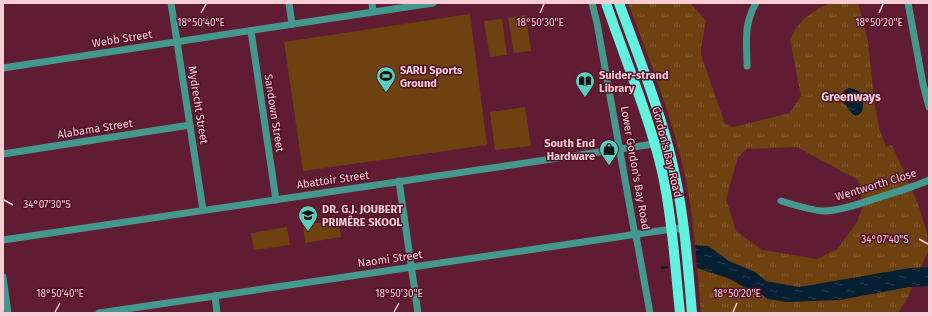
<svg xmlns="http://www.w3.org/2000/svg" width="932" height="316" viewBox="0 0 932 316" font-family="'Fira Sans',sans-serif">
<style>
.grass{fill:url(#grass-tufts);fill-rule:evenodd}
.pitch{fill:#6e4210}
.water{fill:url(#water-ripples)}
.lines{fill:none;stroke-linecap:round;stroke-linejoin:round}
.stream{stroke:#041f32;stroke-width:2.5}
.minor{stroke:#45988d;stroke-width:7}
.major{stroke:#64f2e0;stroke-width:10}
.ticks{fill:none;stroke:#f8cdd6;stroke-width:1.5}
.labels{text-anchor:middle;dominant-baseline:central;stroke-width:3;stroke-linejoin:round;paint-order:stroke}
.street-label{font-size:11px;fill:#f8cdd6;stroke:#531028}
.poi-label{font-size:11px;font-weight:bold;fill:#f8cdd6;stroke:#531028;text-anchor:start}
.neighbourhood-label{font-size:12px;font-weight:bold;fill:#f9d6dd;stroke:#531028}
.ticks-label{font-size:10px;text-anchor:middle;fill:#f8cdd6;stroke:#531028;stroke-width:3;stroke-linejoin:round;paint-order:stroke}
</style>
<defs>
<pattern id="grass-tufts" width="24" height="20" patternUnits="userSpaceOnUse"><rect width="24" height="20" fill="#6e4210"/><path d="M3 7l-1-3M5 7V3M7 7l1-3M15 17l-1-3M17 17v-4M19 17l1-3" fill="none" stroke="#835c32"/></pattern>
<pattern id="water-ripples" width="26" height="14" patternUnits="userSpaceOnUse"><rect width="26" height="14" fill="#041f32"/><path d="M2 4q2-2 4 0t4 0M15 11q2-2 4 0t4 0" fill="none" stroke="#293e4f"/></pattern>
</defs>
<rect width="100%" height="100%" fill="#5f1c32"/>
<path class="grass" d="M628 3H690L706 21 701 48V55L725 124 733 127 790 113 801 96 790 39 796 28 805 18 819 8 831 3H858L868 41 874 99 879 128 886 147 892 145 918 204 927 233 928 251 907 299 898 313H701C697 269 695 224 686 180 673 119 650 61 628 3ZM797 147 858 180 863 206 857 222 837 249 817 259 762 250 736 231 726 199 738 157 747 149Z"/>
<g class="pitch">
<polygon points="470,14 487,145 303,171 284,42"/>
<polygon points="526,15 531,51 514,53 508,18"/>
<polygon points="502,19 507,55 490,57 484,21"/>
<polygon points="525,107 531,146 495,150 490,112"/>
<polygon points="338,220 341,237 305,243 303,225"/>
<polygon points="287,227 290,245 254,250 251,233"/>
</g>
<g class="water">
<path d="M849 88C859 90 864 92 863 103 863 110 863 113 856 116 847 112 850 106 841 102L840 98 845 90Z"/>
<polygon points="695,245 708,246 729,261 755,272 766,281 799,287 910,268 929,267 929,286 909,287 840,300 786,302 768,299 759,293 747,289 730,279 697,268"/>
</g>
<g class="lines">
<polyline class="stream" points="662,268 667,267"/>
<g class="minor">
<polyline points="171,3 203,210"/>
<polyline points="289,3 292,24"/>
<polyline points="372,3 373,12"/>
<polyline points="592,3 597,23 634,230 637,241 650,313"/>
<polyline points="908,3 923,84 929,107"/>
<polyline points="251,31 276,200"/>
<path d="M747 66C747 41 743 26 756 3"/>
<polyline points="3,68 433,3"/>
<polyline points="3,154 190,125"/>
<polyline points="399,181 418,313"/>
<path d="M781 201C795 205 809 210 823 211 839 211 859 204 874 199 893 193 911 188 929 180"/>
<polyline points="3,240 620,149 647,145 667,140"/>
<polyline points="3,277 8,313"/>
<polyline points="215,296 217,313"/>
<polyline points="99,313 665,230 684,228"/>
</g>
<g class="major">
<path d="M606 3C625 59 648 113 662 171 672 217 675 265 680 313"/>
<path d="M619 3C640 61 664 119 676 180 685 224 688 268 692 313"/>
</g>
</g>
<path class="ticks" d="M201 13 206 4M540 13 544 4M879 13 883 4M4 200 13 205M919 239 928 244M55 312 60 303M394 312 399 303M733 312 737 303"/>
<defs>
<symbol id="stadium-pin" viewBox="-11 -11 22 30"><path d="M0 17L-7.5 6A9.5 9.5 0 1 1 7.5 6Z" fill="#59cebf" stroke="#531028"/><path d="M0-5a6.5 5 0 1 0 0 10a6.5 5 0 1 0 0-10ZM-3.5-1.8h7v3.6h-7Z" fill="#111"/></symbol>
<symbol id="library-pin" viewBox="-11 -11 22 30"><path d="M0 17L-7.5 6A9.5 9.5 0 1 1 7.5 6Z" fill="#59cebf" stroke="#531028"/><path d="M-6-4Q-3-5.5-.7-3.5V5Q-3 3-6 4ZM6-4Q3-5.5 .7-3.5V5Q3 3 6 4Z" fill="#111"/></symbol>
<symbol id="shop-pin" viewBox="-11 -11 22 30"><path d="M0 17L-7.5 6A9.5 9.5 0 1 1 7.5 6Z" fill="#59cebf" stroke="#531028"/><path d="M-5-2.5h2.3a2.7 3.5 0 0 1 5.4 0H5L5.5 6h-11ZM-1.5-2.5h3a1.5 2.3 0 0 0-3 0Z" fill="#111"/></symbol>
<symbol id="school-pin" viewBox="-11 -11 22 30"><path d="M0 17L-7.5 6A9.5 9.5 0 1 1 7.5 6Z" fill="#59cebf" stroke="#531028"/><path d="M0-5L7-2L0 1L-7-2ZM-4 1L0 2.5L4 1V4Q0 6-4 4Z" fill="#111"/></symbol>
</defs>
<g fill-rule="evenodd">
<use href="#stadium-pin" x="375" y="65" width="22" height="30"/>
<use href="#library-pin" x="574" y="70" width="22" height="30"/>
<use href="#shop-pin" x="598" y="138" width="22" height="30"/>
<use href="#school-pin" x="297" y="204" width="22" height="30"/>
</g>
<g class="labels">
<g class="street-label">
<text transform="translate(122 39) rotate(-9)">Webb Street</text>
<text transform="translate(198 105) rotate(81)">Mydrecht Street</text>
<text transform="translate(274 113) rotate(81)">Sandown Street</text>
<text transform="translate(95 129) rotate(-9)">Alabama Street</text>
<text transform="translate(667 152) rotate(76)">Gordon's Bay Road</text>
<text transform="translate(635 168) rotate(80)">Lower Gordon's Bay Road</text>
<text transform="translate(333 180) rotate(-8)">Abattoir Street</text>
<text transform="translate(876 185) rotate(-17)">Wentworth Close</text>
<text transform="translate(390 259) rotate(-8)">Naomi Street</text>
</g>
<g class="poi-label">
<text x="400" y="70">SARU Sports<tspan x="400" dy="13">Ground</tspan></text>
<text x="599" y="75">Suider-strand<tspan x="599" dy="13">Library</tspan></text>
<text x="595" y="143" text-anchor="end">South End<tspan x="595" dy="13">Hardware</tspan></text>
<text x="322" y="209">DR. G.J. JOUBERT<tspan x="322" dy="13">PRIMÊRE SKOOL</tspan></text>
</g>
<g class="neighbourhood-label">
<text x="851" y="97">Greenways</text>
</g>
</g>
<g class="ticks-label">
<text x="201" y="26">18°50'40"E</text>
<text x="540" y="26">18°50'30"E</text>
<text x="879" y="26">18°50'20"E</text>
<text x="47" y="208">34°07'30"S</text>
<text x="885" y="243">34°07'40"S</text>
<text x="60" y="297">18°50'40"E</text>
<text x="399" y="297">18°50'30"E</text>
<text x="737" y="297">18°50'20"E</text>
</g>
<rect width="932" height="316" fill="none" stroke="#f8cdd6" stroke-width="8"/>
</svg>
